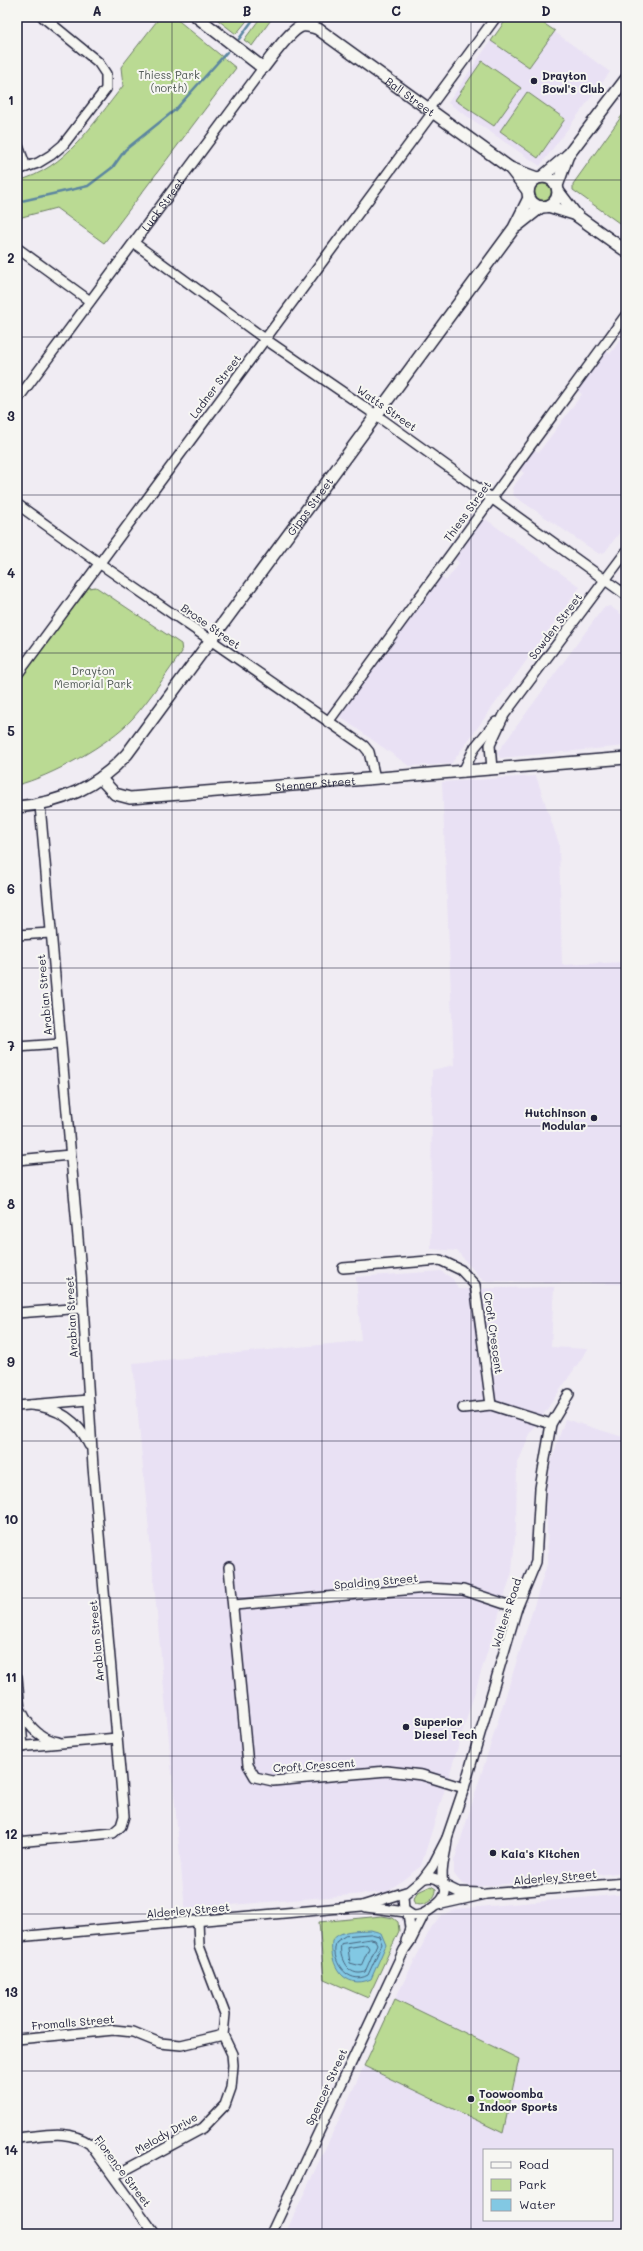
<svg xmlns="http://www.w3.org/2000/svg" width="643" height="2251" viewBox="0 0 643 2251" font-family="Mali,sans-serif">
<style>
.built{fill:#e9e1f4;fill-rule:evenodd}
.green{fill:#bada93;stroke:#6e7e67}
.water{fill:#82c8e3;stroke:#5c86a0}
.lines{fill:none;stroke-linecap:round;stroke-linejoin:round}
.shore{stroke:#48647e;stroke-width:1}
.stream{stroke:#5c86a0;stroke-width:2.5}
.minor-casing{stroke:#22223b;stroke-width:12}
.major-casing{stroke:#22223b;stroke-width:14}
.minor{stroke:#f6f6f2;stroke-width:9}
.major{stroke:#f6f6f2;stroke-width:11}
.grid{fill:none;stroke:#22223b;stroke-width:1;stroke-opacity:0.55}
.poi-dot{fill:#22223b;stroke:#f6f6f2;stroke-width:1.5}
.labels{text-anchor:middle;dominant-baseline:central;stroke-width:4;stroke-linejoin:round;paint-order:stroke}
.park-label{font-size:11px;fill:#505955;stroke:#f6f6f2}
.poi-label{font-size:11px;font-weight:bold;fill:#22223b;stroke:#f6f6f2;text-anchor:start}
.street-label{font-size:11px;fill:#22223b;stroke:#f6f6f2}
.neatline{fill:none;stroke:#22223b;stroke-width:1.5}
.grid-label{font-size:13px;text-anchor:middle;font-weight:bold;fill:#22223b}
</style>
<rect width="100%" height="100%" fill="#f0ecf3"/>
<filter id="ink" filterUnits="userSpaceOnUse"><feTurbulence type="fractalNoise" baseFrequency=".025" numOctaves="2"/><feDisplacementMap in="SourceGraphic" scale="8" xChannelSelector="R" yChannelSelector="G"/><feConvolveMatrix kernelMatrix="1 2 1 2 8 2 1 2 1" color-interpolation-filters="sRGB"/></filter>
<g filter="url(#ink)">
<g class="built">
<polygon points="507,17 534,17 610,72 540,166 448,103"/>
<polygon points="626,332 626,524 605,552 599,554 514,496 512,488 524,473 520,470 533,450 539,452 582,394 577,391 606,351 610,354"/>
<polygon points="484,518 580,587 451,764 409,766 339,716 441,577 446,581 459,563 455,559"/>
<polygon points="610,606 626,618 626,746 500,758 497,753 603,608"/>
<polygon points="536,776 559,844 562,965 626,962 626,1284 483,1281 457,1251 431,1249 432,1070 454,1065 442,782"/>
<polygon points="441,1271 453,1279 458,1289 554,1287 551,1347 588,1349 530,1434 517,1465 516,1527 512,1572 421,1866 387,1892 185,1909 133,1363 361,1341 356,1277"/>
<polygon points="565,1419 626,1438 626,1872 474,1887 462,1884 454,1874 454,1861 548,1561 546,1496 551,1462"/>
<path d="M626 1894V2234H285L364 2066 502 2132 519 2059 395 1999 431 1928 440 1916 456 1909ZM484 2150H612V2220H484Z"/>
</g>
<g class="green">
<path d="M160 17H174L236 68 104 243 56 208 22 217 17 225V181C66 169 93 123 123 86L121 67Z"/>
<polygon points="214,17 250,17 236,34"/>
<polygon points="261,17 273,17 252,46 244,40"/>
<polygon points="508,17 534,17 555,31 529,67 491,41"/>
<polygon points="482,61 521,88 494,126 455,100"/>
<polygon points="527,92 565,119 538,158 500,131"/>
<polygon points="626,110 626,228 573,190 573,184"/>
<circle cx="543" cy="192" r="8"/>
<path d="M96 587 181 644 182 652C166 674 151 698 133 718 110 744 50 777 17 785V683L88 588Z"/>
<path d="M431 1886 436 1889C437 1898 424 1908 415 1904L413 1900 418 1892Z"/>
<polygon points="382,1916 393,1918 398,1922 399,1931 368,1998 324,1979 319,1922"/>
<polygon points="395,1999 519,2059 503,2133 364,2066"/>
</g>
<path class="water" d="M371 1930 381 1933 386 1945 371 1979C344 1991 329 1964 332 1941 340 1929 358 1931 371 1930Z"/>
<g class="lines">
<g class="shore">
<path d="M371 1934 379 1936 382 1944 368 1975C348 1987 328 1958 337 1941L345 1936Z"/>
<path d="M371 1939 375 1940 377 1944 365 1972C348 1978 338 1957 341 1944Z"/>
<polygon points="367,1945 369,1948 361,1966 350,1963 348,1948"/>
</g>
<g class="stream">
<polyline points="239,39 255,17"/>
<polyline points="17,202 88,186 113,167 125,150 175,110 227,52"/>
</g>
<defs>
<g id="minor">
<polyline points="429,108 496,17"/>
<polyline points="17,143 26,167"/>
<polyline points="17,170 38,163 51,155 63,145 106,89 106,74 98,62 43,17"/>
<polyline points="134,243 265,339 376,415 626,595"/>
<polyline points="17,248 90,301"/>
<path id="s1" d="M17 400 263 68"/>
<polyline points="17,504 99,563 364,746 369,752 375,778"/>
<polyline points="17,675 433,112"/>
<polyline points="328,722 626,315"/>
<polyline points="492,769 490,745 504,715 626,552"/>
<polyline points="463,772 475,747 496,722"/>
<polyline points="17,935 51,933"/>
<polyline points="17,1047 60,1044"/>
<polyline points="17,1160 70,1155"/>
<polyline points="343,1268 440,1260 461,1270 475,1285 491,1405"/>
<polyline points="17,1313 83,1308"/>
<path d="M31 1405C57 1407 79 1421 89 1445"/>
<polyline points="17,1406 88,1400"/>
<polyline points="463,1408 491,1405 551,1424"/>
<polyline points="229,1567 248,1765 255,1777 273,1781 387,1771 422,1775 464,1788"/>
<polyline points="234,1605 427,1588 463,1590 517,1608"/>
<polyline points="17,1677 23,1747"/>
<path d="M22 1712C29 1727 41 1739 58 1742"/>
<polyline points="17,1747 117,1738"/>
<polyline points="17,1842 113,1833 121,1826 124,1816 93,1467 81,1272 40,805"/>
<path d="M423 1879C435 1873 452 1885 443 1898 440 1903 435 1906 431 1909 425 1913 421 1916 413 1916L404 1910 403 1896 423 1879 432 1867 447 1838 464 1788 517 1608 536 1562 540 1488 551 1424 569 1394"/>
<path d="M443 1883C439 1868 447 1853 447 1838"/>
<polyline points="444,1885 458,1892 479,1893"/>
<polyline points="437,1905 486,1894 626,1883"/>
<polyline points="366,1907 406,1912"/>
<polyline points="17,1937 362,1906 406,1892"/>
<polyline points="406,1941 410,1928 408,1914"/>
<polyline points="17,2039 114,2030 133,2032 160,2043 181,2045 223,2035"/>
<path d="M17 2138C43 2136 67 2128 90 2144L155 2234"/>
<polyline points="114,2176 203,2128 225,2105 231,2088 233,2065 232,2054 223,2035 225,2014 199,1946 198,1921"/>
<polyline points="271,2234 404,1950 411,1940 424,1914"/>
</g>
<g id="major">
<path id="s2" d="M197 17 263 68C271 58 291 29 302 26 308 25 313 27 318 29L510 168 537 178"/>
<polyline points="510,168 528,191"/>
<polyline points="542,177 569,154 626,79"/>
<circle cx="543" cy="192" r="15"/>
<polyline points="557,186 568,155"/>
<polyline points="558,191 577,216 626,251"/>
<polyline points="548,206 577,215"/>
<polyline points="517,226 541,207"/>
<path id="s3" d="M101 779 115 794 130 798 626 758"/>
<path id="s4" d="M17 807C62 803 97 787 127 754L514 228 529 198"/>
</g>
</defs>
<use href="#minor" class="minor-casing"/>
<use href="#major" class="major-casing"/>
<use href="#minor" class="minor"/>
<use href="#major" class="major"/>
</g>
</g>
<path class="grid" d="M172 17V2234M322 17V2234M471 17V2234M17 180H626M17 337H626M17 495H626M17 653H626M17 810H626M17 968H626M17 1126H626M17 1283H626M17 1441H626M17 1598H626M17 1756H626M17 1914H626M17 2071H626"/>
<g class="poi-dot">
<circle cx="534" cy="81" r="4"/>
<circle cx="594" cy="1118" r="4"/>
<circle cx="406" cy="1727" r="4"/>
<circle cx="493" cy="1853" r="4"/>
<circle cx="471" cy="2099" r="4"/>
</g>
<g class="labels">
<g class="park-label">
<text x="169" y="74">Thiess Park<tspan x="169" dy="13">(north)</tspan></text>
<text x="93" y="670">Drayton<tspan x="93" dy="13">Memorial Park</tspan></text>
</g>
<g class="poi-label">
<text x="542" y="75">Drayton<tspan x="542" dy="13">Bowl's Club</tspan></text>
<text x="586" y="1112" text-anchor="end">Hutchinson<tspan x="586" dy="13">Modular</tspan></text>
<text x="414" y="1721">Superior<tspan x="414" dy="13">Diesel Tech</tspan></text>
<text x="501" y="1853">Kaia's Kitchen</text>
<text x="479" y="2093">Toowoomba<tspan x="479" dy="13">Indoor Sports</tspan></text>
</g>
<g class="street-label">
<text stroke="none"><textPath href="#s2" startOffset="272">Ball Street</textPath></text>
<text stroke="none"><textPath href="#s1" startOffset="244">Luck Street</textPath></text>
<text transform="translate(215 386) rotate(-53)">Ladner Street</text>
<text transform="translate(387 408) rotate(35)">Watts Street</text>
<text stroke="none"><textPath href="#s4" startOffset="433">Gipps Street</textPath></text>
<text transform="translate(467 511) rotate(-54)">Thiess Street</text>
<text transform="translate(211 626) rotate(35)">Brose Street</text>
<text transform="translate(555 626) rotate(-53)">Sowden Street</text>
<text stroke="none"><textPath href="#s3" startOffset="222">Stenner Street</textPath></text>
<text transform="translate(44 995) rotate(-95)">Arabian Street</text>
<text transform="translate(71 1317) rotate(-93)">Arabian Street</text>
<text transform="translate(494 1333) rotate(82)">Croft Crescent</text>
<text transform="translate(376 1581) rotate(-5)">Spalding Street</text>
<text transform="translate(506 1613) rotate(-72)">Walters Road</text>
<text transform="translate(96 1641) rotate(-95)">Arabian Street</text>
<text transform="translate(314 1765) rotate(-4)">Croft Crescent</text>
<text transform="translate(555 1877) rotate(-5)">Alderley Street</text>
<text transform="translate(188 1910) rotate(-5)">Alderley Street</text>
<text transform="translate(73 2022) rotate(-5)">Fromalls Street</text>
<text transform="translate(326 2087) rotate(-65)">Spencer Street</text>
<text transform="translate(166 2133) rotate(-30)">Melody Drive</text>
<text transform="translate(123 2171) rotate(53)">Florence Street</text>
</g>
</g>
<rect width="643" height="2251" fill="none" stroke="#f6f6f2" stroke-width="44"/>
<rect x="483" y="2149" width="130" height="72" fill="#f6f6f2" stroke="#a1a1a9"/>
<rect x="491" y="2162" width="20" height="6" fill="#f6f6f2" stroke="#a1a1a9"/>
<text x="519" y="2169" font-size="12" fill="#22223b">Road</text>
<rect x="491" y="2179" width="20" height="12" fill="#bada93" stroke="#a1a1a9"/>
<text x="519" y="2189" font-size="12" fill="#22223b">Park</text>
<rect x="491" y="2199" width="20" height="12" fill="#82c8e3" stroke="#a1a1a9"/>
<text x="519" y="2209" font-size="12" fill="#22223b">Water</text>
<rect x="22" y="22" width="599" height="2207" class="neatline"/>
<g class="grid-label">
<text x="97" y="16">A</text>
<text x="247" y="16">B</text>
<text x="396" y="16">C</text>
<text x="546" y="16">D</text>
<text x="11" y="105">1</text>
<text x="11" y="263">2</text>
<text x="11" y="421">3</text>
<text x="11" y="578">4</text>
<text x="11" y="736">5</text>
<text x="11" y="894">6</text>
<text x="11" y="1051">7</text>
<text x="11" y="1209">8</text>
<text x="11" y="1367">9</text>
<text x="11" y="1524">10</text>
<text x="11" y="1682">11</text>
<text x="11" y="1839">12</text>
<text x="11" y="1997">13</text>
<text x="11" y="2155">14</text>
</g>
</svg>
